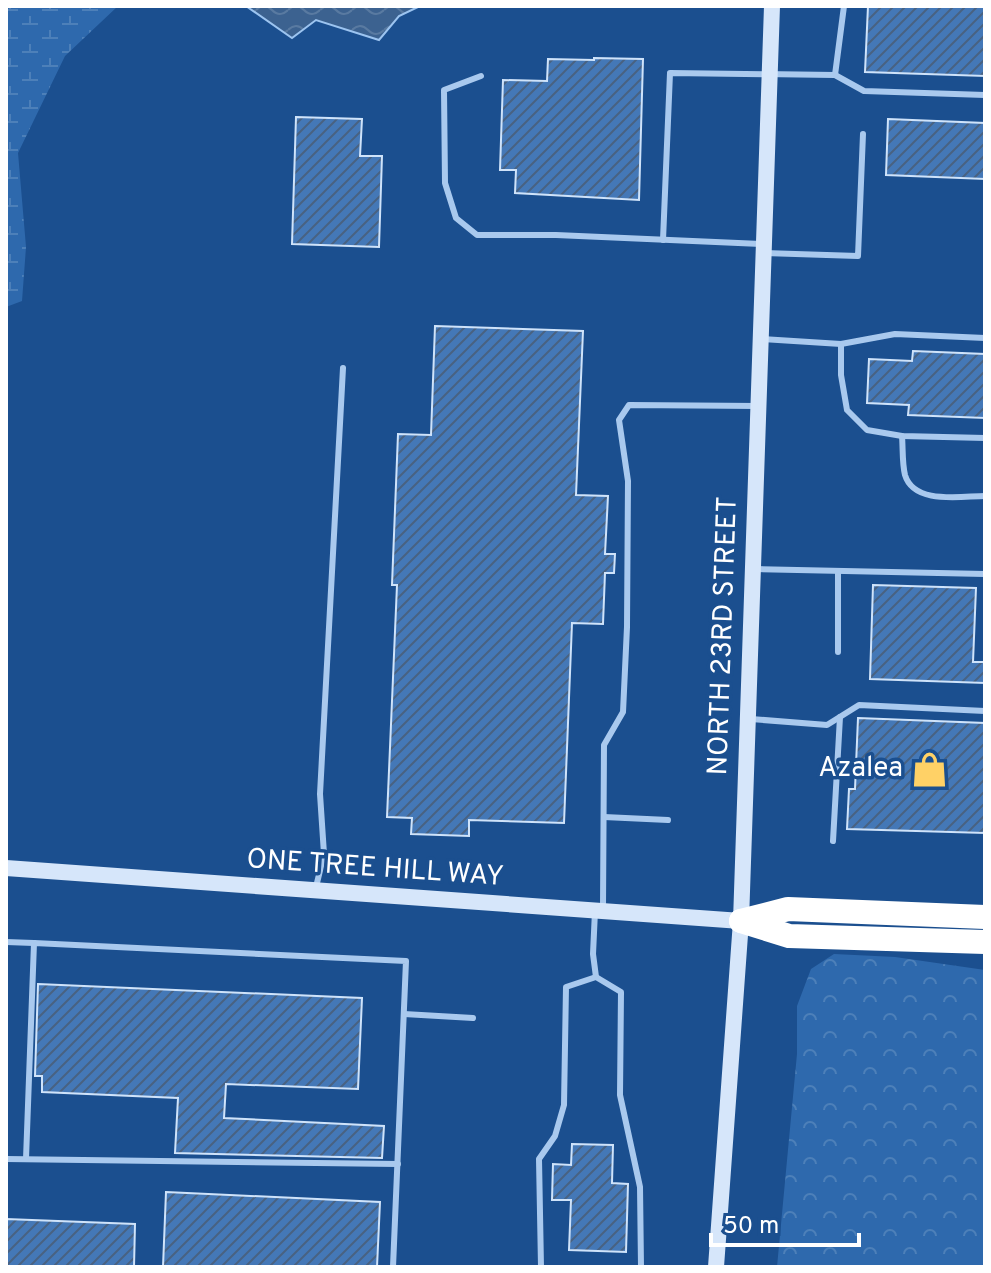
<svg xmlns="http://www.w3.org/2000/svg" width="991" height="1273" viewBox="0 0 991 1273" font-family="Overpass,sans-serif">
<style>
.forest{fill:url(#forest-crowns)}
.wetland{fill:url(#wetland-marsh)}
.water{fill:url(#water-waves);stroke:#9cc4f0;stroke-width:2}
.building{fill:url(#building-hatch);stroke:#cfe3fa;stroke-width:2}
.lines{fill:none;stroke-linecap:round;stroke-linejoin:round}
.lane{stroke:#a9c9ee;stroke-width:6}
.secondary{stroke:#d6e6fa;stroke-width:16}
.highway{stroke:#fff;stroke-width:24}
.labels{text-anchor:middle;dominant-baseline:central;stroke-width:7;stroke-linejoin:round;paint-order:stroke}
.street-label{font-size:28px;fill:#fff;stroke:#1b4f8f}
.poi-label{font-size:28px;fill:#fff;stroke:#1b4f8f;text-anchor:end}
</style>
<defs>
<pattern id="forest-crowns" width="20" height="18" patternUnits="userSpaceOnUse" patternTransform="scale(2)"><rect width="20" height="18" fill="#2e69ad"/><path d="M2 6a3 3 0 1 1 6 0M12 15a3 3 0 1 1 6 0" fill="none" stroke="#4d80b9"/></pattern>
<pattern id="wetland-marsh" width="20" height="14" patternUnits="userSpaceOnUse" patternTransform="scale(2)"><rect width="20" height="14" fill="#2e69ad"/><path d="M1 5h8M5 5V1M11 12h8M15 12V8" fill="none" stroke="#4d80b9"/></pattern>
<pattern id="water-waves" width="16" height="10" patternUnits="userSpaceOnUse" patternTransform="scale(2)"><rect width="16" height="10" fill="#3c6290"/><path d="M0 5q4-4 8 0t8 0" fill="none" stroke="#597aa1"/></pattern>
<pattern id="building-hatch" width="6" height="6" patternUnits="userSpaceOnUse" patternTransform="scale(2)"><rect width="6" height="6" fill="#4478b7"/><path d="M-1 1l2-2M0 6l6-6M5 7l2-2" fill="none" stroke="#486282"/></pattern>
</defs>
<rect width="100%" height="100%" fill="#1b4f8f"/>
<polygon class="forest" points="834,954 895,957 985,970 985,1267 777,1267 797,1054 797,1006 811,969"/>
<polygon class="wetland" points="6,6 118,6 65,56 18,153 26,247 22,301 6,307"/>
<polygon class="water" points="246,6 420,6 399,16 379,40 316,20 292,38"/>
<g class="building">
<polygon points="868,6 985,6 985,76 865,72"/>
<polygon points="594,58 643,59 639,200 515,193 516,170 500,170 503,80 547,81 548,59 594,60"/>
<polygon points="296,117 362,119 360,156 382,156 379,247 292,244"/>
<polygon points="888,119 985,123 985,179 886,175"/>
<polygon points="435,326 583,331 576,495 608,496 605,554 615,554 614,573 605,573 603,624 572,623 564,823 469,820 469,836 411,834 412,818 387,817 397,585 392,585 398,434 431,435"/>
<polygon points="913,351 985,354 985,418 908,415 909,405 867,403 869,359 912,361"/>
<polygon points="873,585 976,588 973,662 985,662 985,683 870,679"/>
<polygon points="858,718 985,723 985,833 847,829 849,789 855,789"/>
<polygon points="38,984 362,998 358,1089 226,1084 224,1118 384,1126 382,1158 175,1153 178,1098 42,1092 42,1076 35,1076"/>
<polygon points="572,1144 613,1145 612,1183 628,1184 626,1252 569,1250 571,1200 552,1200 553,1164 571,1165"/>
<polygon points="166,1192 380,1202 377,1267 163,1267"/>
<polygon points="6,1219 135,1224 134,1267 6,1267"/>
</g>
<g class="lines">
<g class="lane">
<polyline points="835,75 864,91 985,95"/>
<polyline points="481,76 444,90 445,183 456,218 477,235 556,235 761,244"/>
<polyline points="663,240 670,73 835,75 844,6"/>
<polyline points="764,253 858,256 863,134"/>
<polyline points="761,339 841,344 895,334 985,338"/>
<polyline points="841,344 841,375 847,410 867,430 902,436 985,438"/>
<path d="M902 436C903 448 902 463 905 475 914 505 961 496 985 496"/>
<polyline points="756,569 985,574"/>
<polyline points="838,571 838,652"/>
<polyline points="751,719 827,725 859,705 985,711"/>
<polyline points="604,817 668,820"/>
<polyline points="833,841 840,717"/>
<polyline points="316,887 324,854 320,794 343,368"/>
<polyline points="603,908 604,745 623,712 627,627 628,481 619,420 629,405 758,406"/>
<polyline points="595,911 593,954 596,977"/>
<polyline points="6,942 34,943"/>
<polyline points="404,1014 473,1018"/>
<polyline points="6,1159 398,1164"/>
<polyline points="26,1159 34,943 406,961 393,1267"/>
<polyline points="541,1267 539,1159 555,1136 564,1105 566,987 596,977 621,992 620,1095 640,1187 641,1267"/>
</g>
<g class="secondary">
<polyline points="6,868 741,921"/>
<polyline points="716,1267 741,921 772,6"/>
</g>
<g class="highway">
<polyline points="741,921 789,936 985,942"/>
<polyline points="741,921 788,909 985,917"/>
</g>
</g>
<defs>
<symbol id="shop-bare" viewBox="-9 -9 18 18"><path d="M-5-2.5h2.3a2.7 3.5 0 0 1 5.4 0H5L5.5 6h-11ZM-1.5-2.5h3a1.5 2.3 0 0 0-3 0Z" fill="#ffd166" stroke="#1b4f8f" stroke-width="2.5" paint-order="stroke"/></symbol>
</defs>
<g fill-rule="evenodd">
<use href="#shop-bare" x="904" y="744" width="51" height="51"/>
</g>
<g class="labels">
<g class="street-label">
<text transform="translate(724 636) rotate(-88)">NORTH 23RD STREET</text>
<text transform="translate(375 869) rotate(4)">ONE TREE HILL WAY</text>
</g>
<g class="poi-label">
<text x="903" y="769">Azalea</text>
</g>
</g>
<rect width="991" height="1273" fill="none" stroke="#ffffff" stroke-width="16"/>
<path d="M711 1233v12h148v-12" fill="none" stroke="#ffffff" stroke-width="4"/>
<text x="723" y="1233" font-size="24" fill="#ffffff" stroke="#1b4f8f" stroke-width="6" paint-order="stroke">50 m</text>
</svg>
